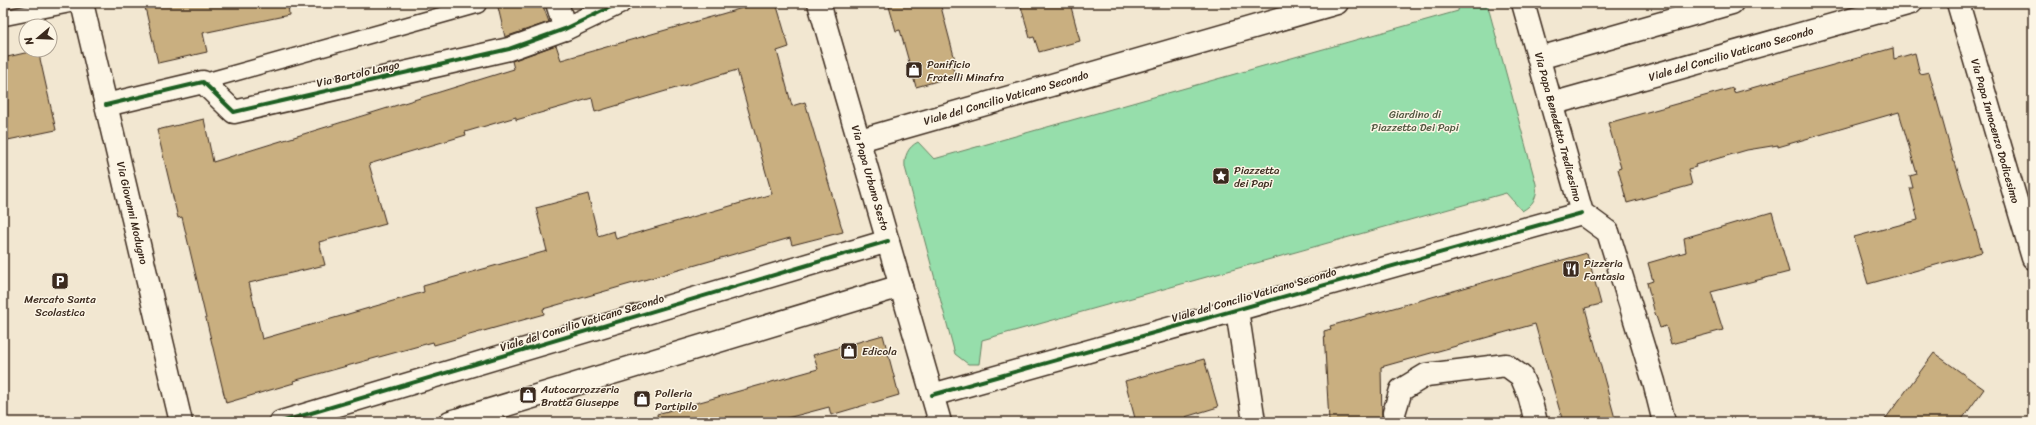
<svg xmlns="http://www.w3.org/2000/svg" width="2036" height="425" viewBox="0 0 2036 425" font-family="Sriracha,sans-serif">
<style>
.green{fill:#96deab;stroke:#688464}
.building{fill:#c9af80;stroke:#3b2a1e;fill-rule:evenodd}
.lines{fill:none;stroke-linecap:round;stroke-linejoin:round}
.service-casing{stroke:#3b2a1e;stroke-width:18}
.minor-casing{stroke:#3b2a1e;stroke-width:25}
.service{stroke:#fcf5e5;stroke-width:15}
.minor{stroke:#fcf5e5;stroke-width:22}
.cycleway-casing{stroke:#fcf5e5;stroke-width:6}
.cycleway{stroke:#1b5e20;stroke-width:4}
.labels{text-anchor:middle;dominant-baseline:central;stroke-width:3;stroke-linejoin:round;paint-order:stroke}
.street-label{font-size:11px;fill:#3b2a1e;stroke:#fcf5e5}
.poi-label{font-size:11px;fill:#3b2a1e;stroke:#fcf5e5;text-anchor:start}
.park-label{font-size:11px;fill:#525741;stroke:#fcf5e5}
</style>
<rect width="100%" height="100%" fill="#f2e7d1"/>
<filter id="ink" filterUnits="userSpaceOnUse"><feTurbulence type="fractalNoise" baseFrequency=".025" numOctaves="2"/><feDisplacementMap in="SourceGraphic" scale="8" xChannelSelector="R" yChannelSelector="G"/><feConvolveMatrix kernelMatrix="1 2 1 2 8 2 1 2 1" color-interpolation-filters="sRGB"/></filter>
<g filter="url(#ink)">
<path class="green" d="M1459 3H1487L1536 184C1538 197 1533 205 1522 211L1506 193 982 340 979 364H968L955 354 905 167C904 156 908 147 918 142L934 159 1458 11Z"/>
<g class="building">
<polygon points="144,3 288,3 289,15 203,33 207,52 158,63"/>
<polygon points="497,3 542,3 549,22 505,37"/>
<path d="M760 3H776L789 47 777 51 792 106 805 102 843 232 792 245 790 238 543 309 544 314 434 345 433 342 293 381 294 383 226 403 182 217 178 218 157 130 204 119 213 162 514 69 512 61 556 45 561 60ZM737 70 772 194 616 239 614 231 598 236 588 194 536 208 547 251 423 286 424 292 262 339 249 283 325 265 319 242 386 224 369 164 466 135 465 132 516 117V120L592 98 595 112Z"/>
<polygon points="888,3 940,3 955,60 951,61 955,76 916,87 900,30 896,31"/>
<polygon points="1020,3 1070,3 1080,41 1039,52 1034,37 1030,38"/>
<polygon points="1893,48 1894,59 1915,53 1920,74 1929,72 1954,162 1955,162 1982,252 1868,284 1854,237 1918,220 1910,188 1913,188 1910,176 1917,174 1899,112 1778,147 1778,145 1747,150 1695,165 1696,167 1688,169 1692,185 1627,203 1618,169 1621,168 1608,123 1733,88 1734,93"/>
<polygon points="38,50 56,130 3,141 3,58"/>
<polygon points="1772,212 1789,272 1711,292 1723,330 1671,344 1666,326 1660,328 1654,310 1647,283 1653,281 1648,263 1686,252 1684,238"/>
<polygon points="1587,253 1601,304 1585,308 1616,422 1563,422 1535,324 1381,367 1382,422 1329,422 1324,331 1331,329 1330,326"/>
<polygon points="883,335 899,395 831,415 829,407 772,422 658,422 657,414 818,369 813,355"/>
<polygon points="1934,353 1984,389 1960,422 1883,422"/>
<polygon points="1204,359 1218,407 1185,417 1187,422 1136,422 1125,381"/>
</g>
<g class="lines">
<defs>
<g id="service">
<polyline points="3,18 78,3"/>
<polyline points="203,82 478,5"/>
</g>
<g id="minor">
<polyline points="82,3 181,422"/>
<polyline points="557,3 565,29"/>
<polyline points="819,3 940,422"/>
<polyline points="1523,3 1582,213 1608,232 1654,382 1664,422"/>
<polyline points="1958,3 2033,258"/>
<polyline points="1539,58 1732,3"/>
<polyline points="1551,104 1911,3"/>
<polyline points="106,105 203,82 234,112 509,49 565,29 619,3"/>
<polyline points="860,140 1337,3"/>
<polyline points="1237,310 1254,422"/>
<polyline points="932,395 1582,213"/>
<polyline points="281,422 888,241"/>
<polyline points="450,422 901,286"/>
<polyline points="1395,422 1394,413 1401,390 1426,375 1506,365 1521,376 1529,395 1536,422"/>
</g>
</defs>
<use href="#service" class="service-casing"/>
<use href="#minor" class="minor-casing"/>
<use href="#service" class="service"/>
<use href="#minor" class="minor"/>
<defs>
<g id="cycleway">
<polyline points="106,105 203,82 234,112 509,49 565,29 619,3"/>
<polyline points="932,395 1582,213"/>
<polyline points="281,422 888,241"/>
</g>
</defs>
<use href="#cycleway" class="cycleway-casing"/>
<use href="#cycleway" class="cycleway"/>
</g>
</g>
<defs>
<symbol id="shop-square" viewBox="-11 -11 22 22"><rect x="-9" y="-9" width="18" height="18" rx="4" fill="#3b2a1e" stroke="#fcf5e5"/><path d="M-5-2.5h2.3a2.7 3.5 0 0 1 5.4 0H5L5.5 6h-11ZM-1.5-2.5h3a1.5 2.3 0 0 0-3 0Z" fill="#fff"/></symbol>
<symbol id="sight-square" viewBox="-11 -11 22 22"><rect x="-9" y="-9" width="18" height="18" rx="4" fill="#3b2a1e" stroke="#fcf5e5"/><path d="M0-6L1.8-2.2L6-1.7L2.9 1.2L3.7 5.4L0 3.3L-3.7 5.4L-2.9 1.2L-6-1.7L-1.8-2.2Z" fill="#fff"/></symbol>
<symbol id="restaurant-square" viewBox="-11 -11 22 22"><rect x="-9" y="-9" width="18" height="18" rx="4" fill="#3b2a1e" stroke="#fcf5e5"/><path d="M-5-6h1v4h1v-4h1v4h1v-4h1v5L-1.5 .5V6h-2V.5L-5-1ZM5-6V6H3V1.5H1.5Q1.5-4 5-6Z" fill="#fff"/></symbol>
<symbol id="parking-square" viewBox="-11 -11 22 22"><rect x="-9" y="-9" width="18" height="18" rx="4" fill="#3b2a1e" stroke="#fcf5e5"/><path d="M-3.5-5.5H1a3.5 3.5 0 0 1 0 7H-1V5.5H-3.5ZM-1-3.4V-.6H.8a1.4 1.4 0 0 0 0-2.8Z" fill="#fff"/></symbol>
</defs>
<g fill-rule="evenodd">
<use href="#shop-square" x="904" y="60" width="20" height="20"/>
<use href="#sight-square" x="1211" y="166" width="20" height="20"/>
<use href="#restaurant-square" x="1561" y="259" width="20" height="20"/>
<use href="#parking-square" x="50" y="271" width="20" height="20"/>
<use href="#shop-square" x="839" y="341" width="20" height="20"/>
<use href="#shop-square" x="518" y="385" width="20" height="20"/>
<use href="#shop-square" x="632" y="389" width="20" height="20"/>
</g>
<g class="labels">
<g class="street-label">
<text transform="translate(1731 54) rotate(-16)">Viale del Concilio Vaticano Secondo</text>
<text transform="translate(358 74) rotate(-13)">Via Bartolo Longo</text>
<text transform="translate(1006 98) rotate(-16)">Viale del Concilio Vaticano Secondo</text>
<text transform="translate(1558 127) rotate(75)">Via Papa Benedetto Tredicesimo</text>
<text transform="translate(1995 131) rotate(74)">Via Papa Innocenzo Dodicesimo</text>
<text transform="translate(870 178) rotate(74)">Via Papa Urbano Sesto</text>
<text transform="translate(132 213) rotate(77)">Via Giovanni Modugno</text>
<text transform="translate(1254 295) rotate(-16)">Viale del Concilio Vaticano Secondo</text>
<text transform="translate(582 323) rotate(-17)">Viale del Concilio Vaticano Secondo</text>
</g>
<g class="poi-label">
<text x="927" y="64">Panificio<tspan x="927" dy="13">Fratelli Minafra</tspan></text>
<text x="1234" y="170">Piazzetta<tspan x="1234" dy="13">dei Papi</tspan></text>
<text x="1584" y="263">Pizzeria<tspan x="1584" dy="13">Fantasia</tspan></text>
<text x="60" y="299" text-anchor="middle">Mercato Santa<tspan x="60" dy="13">Scolastica</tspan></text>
<text x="862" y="351">Edicola</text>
<text x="541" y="389">Autocarrozzeria<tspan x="541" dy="13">Bratta Giuseppe</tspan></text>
<text x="655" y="393">Polleria<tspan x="655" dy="13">Partipilo</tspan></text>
</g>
<g class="park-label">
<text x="1415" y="114">Giardino di<tspan x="1415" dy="13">Piazzetta Dei Papi</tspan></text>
</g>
</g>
<rect width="2036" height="425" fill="none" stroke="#fcf5e5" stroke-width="16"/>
<rect x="8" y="8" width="2020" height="409" fill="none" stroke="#3b2a1e" stroke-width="1.5" filter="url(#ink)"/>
<g transform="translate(38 38) rotate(251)"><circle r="19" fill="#fcf5e5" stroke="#afa495"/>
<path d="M0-3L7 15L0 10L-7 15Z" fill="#3b2a1e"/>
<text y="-6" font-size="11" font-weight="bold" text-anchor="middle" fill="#3b2a1e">N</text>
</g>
</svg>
